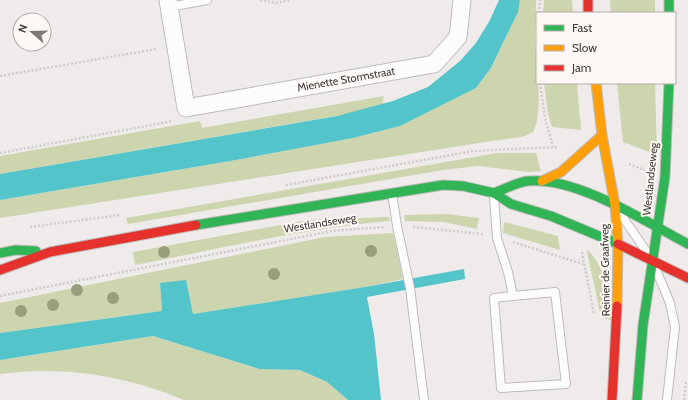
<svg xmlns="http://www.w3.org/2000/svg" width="688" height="400" viewBox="0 0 688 400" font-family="Cabin,sans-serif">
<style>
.green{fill:#ccd5ad}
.water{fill:#53c5ca}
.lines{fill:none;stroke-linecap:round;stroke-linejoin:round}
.lane-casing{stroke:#bebbba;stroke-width:10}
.street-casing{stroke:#bebbba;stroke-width:19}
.fast-casing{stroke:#bebbba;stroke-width:11}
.slow-casing{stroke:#bebbba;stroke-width:11}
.jam-casing{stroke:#bebbba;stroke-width:11}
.path{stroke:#cdcccb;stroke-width:2.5;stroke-dasharray:2 2;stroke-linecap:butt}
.lane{stroke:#fdfcfc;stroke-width:8}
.street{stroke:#fdfcfc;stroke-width:17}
.fast{stroke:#30b455;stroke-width:9}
.slow{stroke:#ff9f0a;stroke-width:9}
.jam{stroke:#e5322d;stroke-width:9}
.tree{fill:#989e7b}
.labels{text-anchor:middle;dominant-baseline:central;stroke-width:4;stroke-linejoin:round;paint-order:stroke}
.street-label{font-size:11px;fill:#3f3c3b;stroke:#fef8f5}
</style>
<rect width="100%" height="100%" fill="#efebea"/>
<g class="green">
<path d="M520 0H536C536 13 535 27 535 40 536 66 544 111 533 132L522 137 492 141 0 218V200L236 160 353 138 400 126 476 88 491 68 500 49 518 12Z"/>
<polygon points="544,0 572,0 573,13 543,13"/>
<polygon points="610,0 655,0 655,13 611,13"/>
<polygon points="544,83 577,83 581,130 552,127 548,114"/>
<polygon points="617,83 655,83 657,155 623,142"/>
<polygon points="384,96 382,108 0,174 0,156 200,121 202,128"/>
<polygon points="497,153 536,153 541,171 528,172 478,166 443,170 128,224 126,218"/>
<polygon points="447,214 479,218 477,229 443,222 405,221 404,215"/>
<path d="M389 217 390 221C304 228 220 249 135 265L133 252 308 220Z"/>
<polygon points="504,222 558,236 560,250 503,233"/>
<polygon points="393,233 403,279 365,287 193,314 160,283 162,311 0,333 0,303 325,237"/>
<path d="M588 250C607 271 609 293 612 320L605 319 601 317 587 252Z"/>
<path d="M153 336 258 369 300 370 327 382 348 400H184C128 376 62 365 0 374V360Z"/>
</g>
<g class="water">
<polygon points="499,0 520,0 518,12 500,49 491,68 476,88 400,126 353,138 236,160 0,200 0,174 337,116 393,101 428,87 460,61 476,43 490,20"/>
<polygon points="464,269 465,279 367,297 374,334 381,400 348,400 327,382 300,370 259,369 153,336 0,360 0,333 162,311 160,283 186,280 193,314 365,287"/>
</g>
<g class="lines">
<defs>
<g id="lane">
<polyline points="169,7 207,0"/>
<polyline points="392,193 397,226 410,288 424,400"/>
<polyline points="494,196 497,238 508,272 513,296 494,298 501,388 566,384 555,292 513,296"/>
<polyline points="622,216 646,251"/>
<polyline points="657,272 670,303 675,327 667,400"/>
</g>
<polyline id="street" points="168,0 186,108 434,64 458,37 462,0"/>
<g id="fast">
<polyline points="669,0 669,13"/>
<path d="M494 193C505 189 517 182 528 181 576 176 646 222 688 244"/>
<polyline points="196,225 443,185 463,186 494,193 511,204 551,216 618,244"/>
<polyline points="0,253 16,250 36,251"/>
<polyline points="637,400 643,325 665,177 669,83"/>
</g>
<g id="slow">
<polyline points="596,83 602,135 615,205 618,244 617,306"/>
<polyline points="542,181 561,172 602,135"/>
</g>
<g id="jam">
<polyline points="588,0 588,13"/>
<polyline points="618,244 688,278"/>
<polyline points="0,270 50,252 196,225"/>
<polyline points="612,400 617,306"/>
</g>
</defs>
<use href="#lane" class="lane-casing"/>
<use href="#street" class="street-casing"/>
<use href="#fast" class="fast-casing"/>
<use href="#slow" class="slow-casing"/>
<use href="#jam" class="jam-casing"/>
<g class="path">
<polyline points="260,0 276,3 291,0"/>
<polyline points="539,13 540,0"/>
<polyline points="0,76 157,49"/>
<polyline points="540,83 545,118 553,147"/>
<polyline points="0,153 173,121"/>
<polyline points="629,164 645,170"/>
<polyline points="286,185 473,151 558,147"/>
<polyline points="30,227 120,215"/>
<polyline points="413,227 483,234"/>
<polyline points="513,242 583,264"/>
<polyline points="582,252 594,314"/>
<polyline points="0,296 332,231 384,227"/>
<polyline points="684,400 686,381"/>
</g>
<use href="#lane" class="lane"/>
<use href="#street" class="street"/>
<use href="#fast" class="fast"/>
<use href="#slow" class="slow"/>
<use href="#jam" class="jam"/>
</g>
<g class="tree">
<circle cx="371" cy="251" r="6"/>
<circle cx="164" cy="252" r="6"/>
<circle cx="274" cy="274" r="6"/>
<circle cx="77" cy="290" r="6"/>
<circle cx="113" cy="298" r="6"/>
<circle cx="53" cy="305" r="6"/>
<circle cx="21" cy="311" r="6"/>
</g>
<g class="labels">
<g class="street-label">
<text transform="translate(346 79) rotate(-10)">Mienette Stormstraat</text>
<text transform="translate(650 179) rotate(-84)">Westlandseweg</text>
<text transform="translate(320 223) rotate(-9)">Westlandseweg</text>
<text transform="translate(605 270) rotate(-91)">Reinier de Graafweg</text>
</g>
</g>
<rect x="536" y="12" width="140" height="72" fill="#fef8f5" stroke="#b2adab"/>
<rect x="544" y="25" width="20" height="6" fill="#30b455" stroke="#b2adab"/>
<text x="572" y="32" font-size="12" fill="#3f3c3b">Fast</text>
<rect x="544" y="45" width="20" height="6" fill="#ff9f0a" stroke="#b2adab"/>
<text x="572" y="52" font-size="12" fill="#3f3c3b">Slow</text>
<rect x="544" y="65" width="20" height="6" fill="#e5322d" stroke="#b2adab"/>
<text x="572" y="72" font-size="12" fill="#3f3c3b">Jam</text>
<g transform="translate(32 32) rotate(290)"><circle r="19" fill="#fef8f5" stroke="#b2adab"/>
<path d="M0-3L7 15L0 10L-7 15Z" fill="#7d7978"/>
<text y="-6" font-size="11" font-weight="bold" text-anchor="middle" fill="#3f3c3b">N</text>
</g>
</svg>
